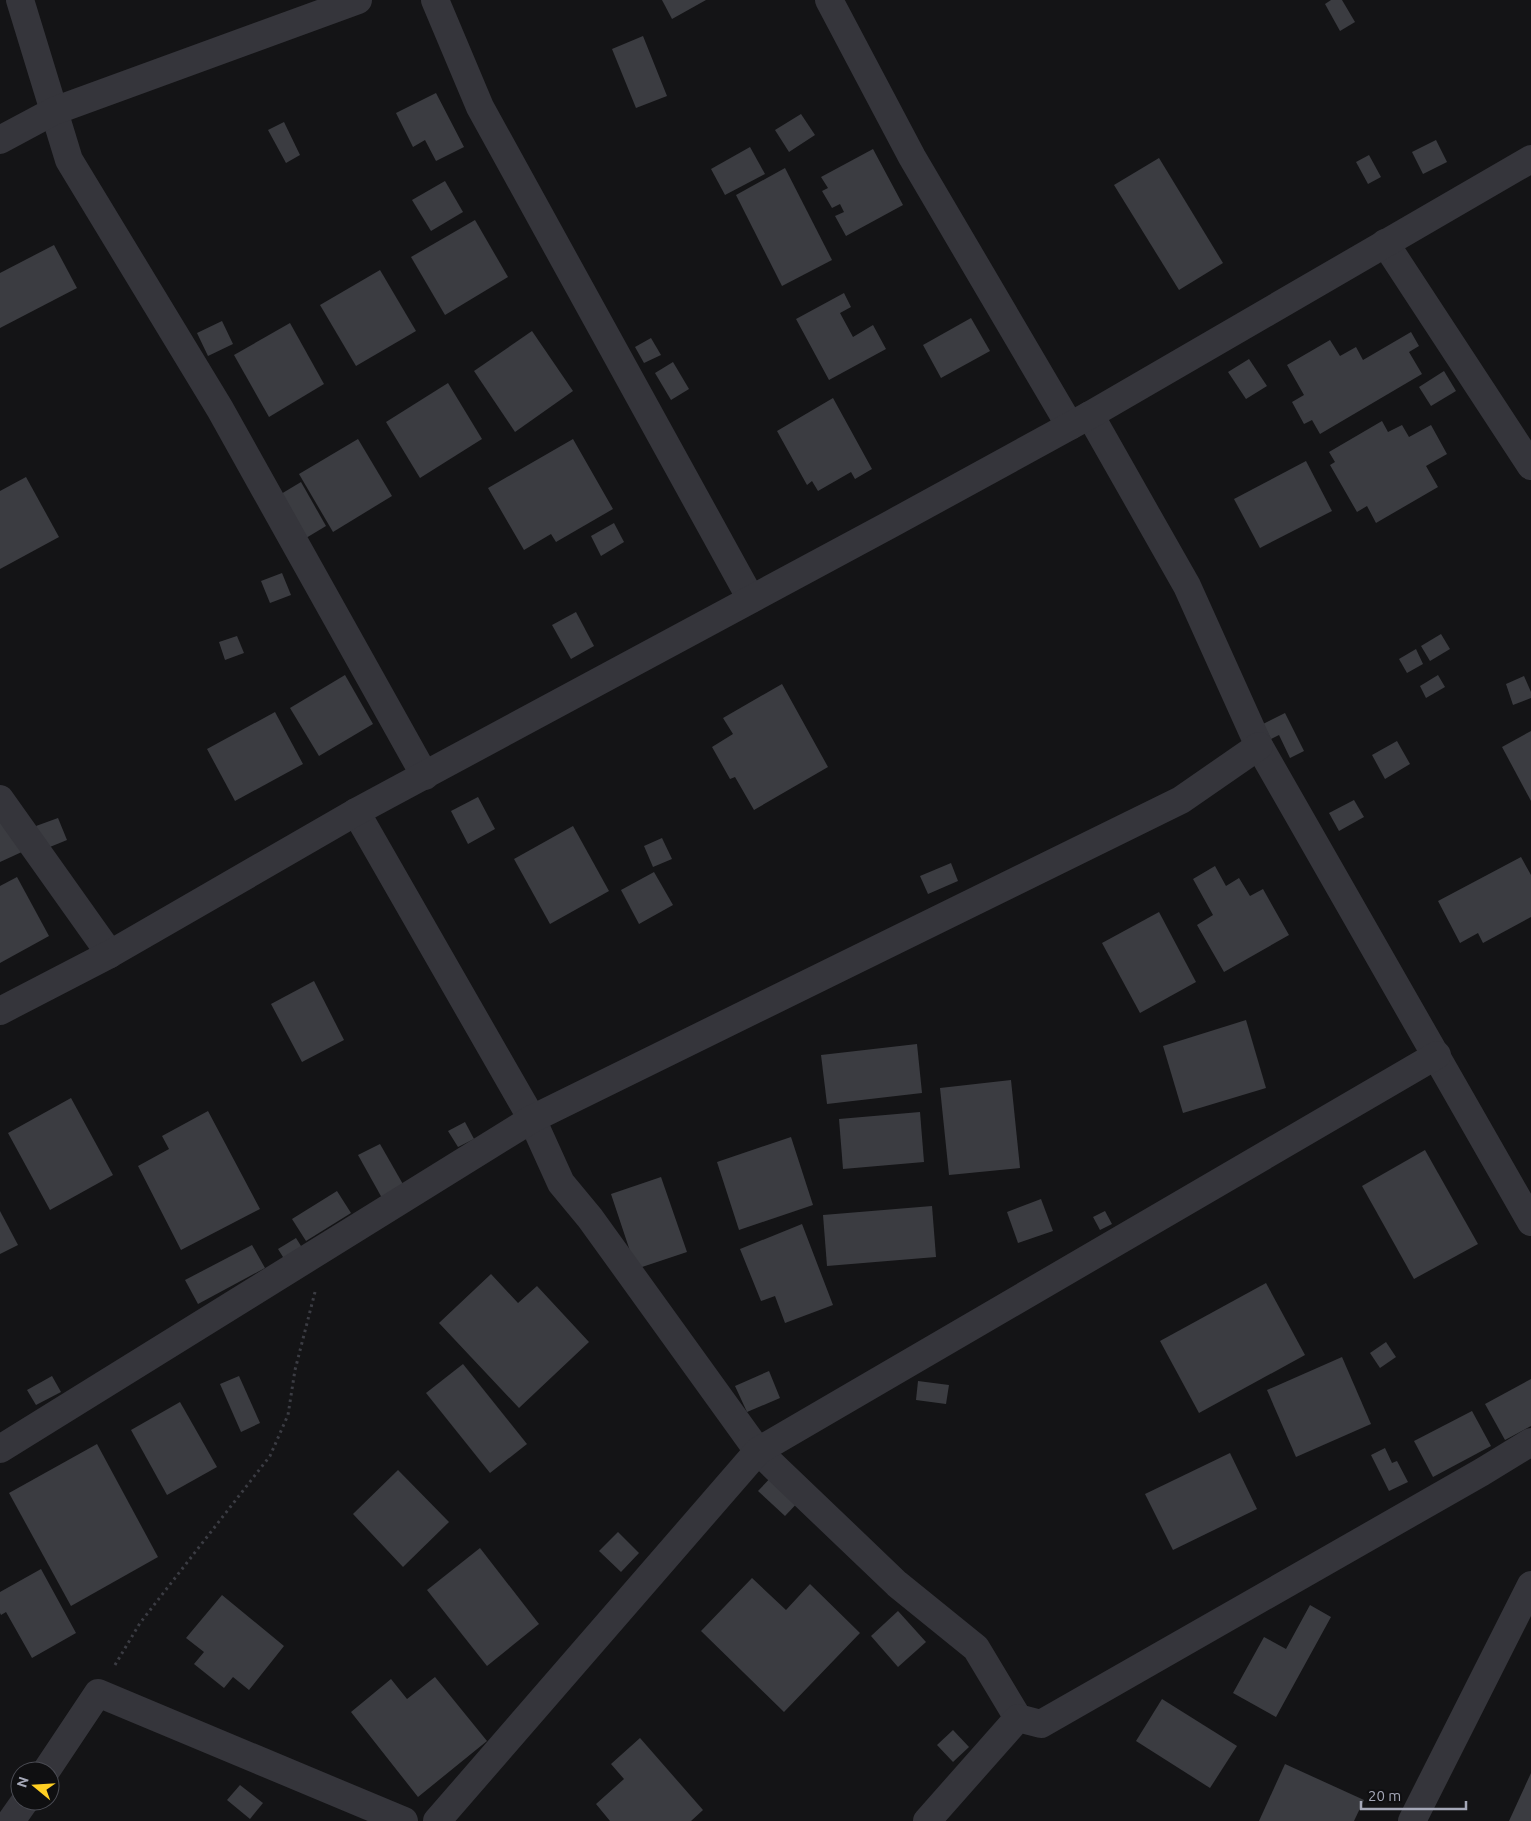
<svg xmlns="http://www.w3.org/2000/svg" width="1531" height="1821" viewBox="0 0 1531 1821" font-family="Ubuntu,sans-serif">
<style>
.building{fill:#3b3c41}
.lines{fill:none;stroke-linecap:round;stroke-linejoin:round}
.path{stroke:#3b3c43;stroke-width:3;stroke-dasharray:2.5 4;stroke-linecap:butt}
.minor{stroke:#35353b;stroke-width:28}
</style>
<rect width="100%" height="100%" fill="#141416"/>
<g class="building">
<polygon points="662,0 706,0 672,19"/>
<polygon points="1331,0 1342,0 1355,22 1340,31 1325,4"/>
<polygon points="643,36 667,96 636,108 612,49"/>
<polygon points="436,93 464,147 436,161 425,140 413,147 396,113"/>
<polygon points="801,114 815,135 789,152 775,130"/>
<polygon points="284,122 300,155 286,163 268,130"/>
<polygon points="1436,140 1447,162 1423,174 1412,152"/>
<polygon points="750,147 765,174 725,195 711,169"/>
<polygon points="873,149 903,205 846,236 835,216 844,212 840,204 832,208 822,191 828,188 821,177"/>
<polygon points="1369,155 1381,177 1368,184 1356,162"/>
<polygon points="1159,158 1223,263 1179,290 1114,185"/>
<polygon points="785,168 832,260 782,286 736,195"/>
<polygon points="445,181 463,212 431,231 412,200"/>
<polygon points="475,220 508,277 445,315 411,257"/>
<polygon points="54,245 77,288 0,328 0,273"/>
<polygon points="380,270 416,331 356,366 320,305"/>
<polygon points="844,293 851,307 840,313 853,337 873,325 886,349 829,380 796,319"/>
<polygon points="971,318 990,351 941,378 923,345"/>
<polygon points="222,321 233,344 208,356 197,333"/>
<polygon points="290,323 324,384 269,417 234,355"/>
<polygon points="532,331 573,391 515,432 474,371"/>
<polygon points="1411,332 1419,346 1409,352 1422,374 1320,434 1312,420 1304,424 1292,402 1304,395 1287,365 1330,340 1340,356 1356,347 1363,360"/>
<polygon points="651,338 661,355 644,363 635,347"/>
<polygon points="1249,359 1267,386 1246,399 1228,372"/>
<polygon points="673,362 689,389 671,400 655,373"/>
<polygon points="1444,371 1456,391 1431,406 1419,387"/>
<polygon points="448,383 482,439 420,478 386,422"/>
<polygon points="833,398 872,469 855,479 851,472 818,491 812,481 807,485 777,431"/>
<polygon points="1382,421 1388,432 1402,425 1409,437 1431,425 1447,454 1426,466 1438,487 1376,523 1367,506 1357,512 1330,465 1335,462 1329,452"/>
<polygon points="358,439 392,496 333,532 299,474"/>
<polygon points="573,439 613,509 556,542 551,534 524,550 488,488"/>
<polygon points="1306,461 1332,511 1260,548 1234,499"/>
<polygon points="26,477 59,537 0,569 0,491"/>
<polygon points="301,482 326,526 306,538 281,494"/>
<polygon points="614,523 624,542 601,556 591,536"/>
<polygon points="282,573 291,595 270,603 261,581"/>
<polygon points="576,612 594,646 571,659 552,625"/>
<polygon points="1441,634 1450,649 1430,661 1421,646"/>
<polygon points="237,636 244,653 225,660 219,642"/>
<polygon points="1416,649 1423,664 1407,673 1399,659"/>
<polygon points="345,675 373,724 319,756 290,708"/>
<polygon points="1438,675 1445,687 1426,698 1420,686"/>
<polygon points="1524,676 1531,692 1531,698 1513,705 1506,684"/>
<polygon points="782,684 828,767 754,810 735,777 730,779 712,747 733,734 723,718"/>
<polygon points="275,712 303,764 235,801 207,749"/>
<polygon points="1285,713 1304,751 1290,758 1279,735 1271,739 1263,724"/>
<polygon points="1531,731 1531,801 1502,747"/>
<polygon points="1397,741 1410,764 1385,779 1372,755"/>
<polygon points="478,797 495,829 468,844 451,811"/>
<polygon points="1354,800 1364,817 1339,831 1329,813"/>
<polygon points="0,815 24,851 0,862"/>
<polygon points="58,818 67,840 45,849 36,826"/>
<polygon points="573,826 609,891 550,924 514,859"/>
<polygon points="662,838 672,859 653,867 644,846"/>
<polygon points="1521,857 1531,875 1531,917 1483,943 1478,933 1460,943 1438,901"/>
<polygon points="951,863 958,881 928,894 920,876"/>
<polygon points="1215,866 1226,886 1239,878 1250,896 1263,889 1289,935 1224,972 1197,925 1213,915 1193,879"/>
<polygon points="654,872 673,905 639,924 621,890"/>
<polygon points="17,877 49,936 0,963 0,886"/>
<polygon points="1159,912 1196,982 1140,1013 1102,943"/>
<polygon points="314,981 344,1040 302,1062 271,1004"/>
<polygon points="1246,1020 1266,1088 1183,1113 1163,1046"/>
<polygon points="917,1044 922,1093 827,1104 821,1055"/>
<polygon points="1011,1080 1020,1168 949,1175 940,1088"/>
<polygon points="71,1098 113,1175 50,1210 8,1133"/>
<polygon points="208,1111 260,1209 181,1250 138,1166 169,1149 162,1136"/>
<polygon points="920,1112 924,1162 843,1169 839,1119"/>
<polygon points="465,1122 474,1139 458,1147 448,1131"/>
<polygon points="791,1137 813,1205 739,1230 717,1162"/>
<polygon points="380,1144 404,1186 382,1198 358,1155"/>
<polygon points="1425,1150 1478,1244 1414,1279 1362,1186"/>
<polygon points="661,1177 687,1252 636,1269 611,1194"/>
<polygon points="337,1191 351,1213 306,1241 292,1219"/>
<polygon points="1041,1199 1053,1231 1018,1243 1007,1212"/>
<polygon points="932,1206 936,1257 827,1266 823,1215"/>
<polygon points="0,1211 18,1245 0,1254"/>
<polygon points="1105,1211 1112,1224 1100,1230 1093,1217"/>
<polygon points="802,1224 833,1305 785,1323 775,1296 761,1301 740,1249"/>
<polygon points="296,1238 306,1254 288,1265 278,1249"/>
<polygon points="252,1245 265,1268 198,1304 185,1280"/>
<polygon points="491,1274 518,1303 537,1286 589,1342 519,1408 439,1323"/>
<polygon points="1266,1283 1305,1355 1199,1413 1160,1341"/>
<polygon points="1386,1342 1396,1357 1380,1368 1370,1353"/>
<polygon points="1342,1357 1371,1424 1296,1457 1267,1390"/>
<polygon points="463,1364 527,1444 490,1473 426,1393"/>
<polygon points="769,1371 780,1398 747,1412 735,1386"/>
<polygon points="52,1376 61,1392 36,1405 27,1390"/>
<polygon points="239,1376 260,1423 241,1432 220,1384"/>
<polygon points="1531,1379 1531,1426 1505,1440 1485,1404"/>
<polygon points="918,1381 949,1385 946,1404 916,1400"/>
<polygon points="180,1402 217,1467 167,1495 131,1430"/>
<polygon points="1472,1411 1491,1446 1433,1477 1414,1441"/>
<polygon points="97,1444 158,1557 71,1606 9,1493"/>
<polygon points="1385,1448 1392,1463 1397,1461 1408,1482 1389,1491 1371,1455"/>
<polygon points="1230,1453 1257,1509 1173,1550 1145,1494"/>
<polygon points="398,1470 449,1522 403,1567 353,1514"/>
<polygon points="775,1473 802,1498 785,1516 758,1491"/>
<polygon points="618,1532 639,1553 621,1572 599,1551"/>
<polygon points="480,1548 539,1624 487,1666 427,1590"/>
<polygon points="41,1569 76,1633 32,1658 6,1612 1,1615 0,1613 0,1592"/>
<polygon points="752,1578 786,1610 810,1584 860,1633 784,1712 701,1631"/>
<polygon points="222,1595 284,1646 249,1690 233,1677 224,1688 194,1664 204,1652 186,1638"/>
<polygon points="1310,1605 1331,1617 1276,1717 1233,1693 1264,1637 1286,1649"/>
<polygon points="898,1611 926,1642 898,1667 871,1636"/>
<polygon points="435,1677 487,1741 418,1797 351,1712 391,1679 407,1699"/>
<polygon points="1162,1699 1237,1746 1210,1788 1136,1741"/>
<polygon points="953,1730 969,1747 953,1762 937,1745"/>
<polygon points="640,1738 703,1810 691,1821 610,1821 596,1804 624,1779 611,1764"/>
<polygon points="1285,1764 1364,1800 1354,1821 1259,1821"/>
<polygon points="1531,1773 1531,1821 1509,1821"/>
<polygon points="240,1785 263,1803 250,1819 227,1800"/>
</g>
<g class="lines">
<polyline class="path" points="115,1665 140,1623 270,1456 288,1415 295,1370 315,1292"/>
<g class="minor">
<polyline points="20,0 69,160 220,409 425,776"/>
<polyline points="435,0 480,107 751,599"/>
<polyline points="829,0 912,157 1070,426"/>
<polyline points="0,140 54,111 358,0"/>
<polyline points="1385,243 1531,466"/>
<polyline points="1090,415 1187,586 1259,746 1531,1222"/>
<polyline points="0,799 110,954"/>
<polyline points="356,812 532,1119 561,1183 590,1218 758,1451 897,1584 976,1648 1018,1718"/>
<polyline points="0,1011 110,954 356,812 891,524 1090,415 1531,159"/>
<polyline points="0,1449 532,1119 1181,800 1259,746"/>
<polyline points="46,1771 98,1693 404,1821"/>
<polyline points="11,1821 25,1801"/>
<polyline points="437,1821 758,1451 1437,1055"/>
<polyline points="927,1821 1018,1718 1041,1724 1482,1472 1531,1442"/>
<polyline points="1412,1821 1531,1585"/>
</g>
</g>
<g transform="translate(35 1786) rotate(288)"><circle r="24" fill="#0f0f11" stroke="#4b4c54"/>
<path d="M0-4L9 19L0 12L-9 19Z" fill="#ffcf23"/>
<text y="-8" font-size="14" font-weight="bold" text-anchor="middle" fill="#a5a8b8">N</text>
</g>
<path d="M1361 1801v8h105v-8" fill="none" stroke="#a5a8b8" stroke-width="2.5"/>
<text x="1368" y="1801" font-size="15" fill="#a5a8b8" stroke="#0f0f11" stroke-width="4" paint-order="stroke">20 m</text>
</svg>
